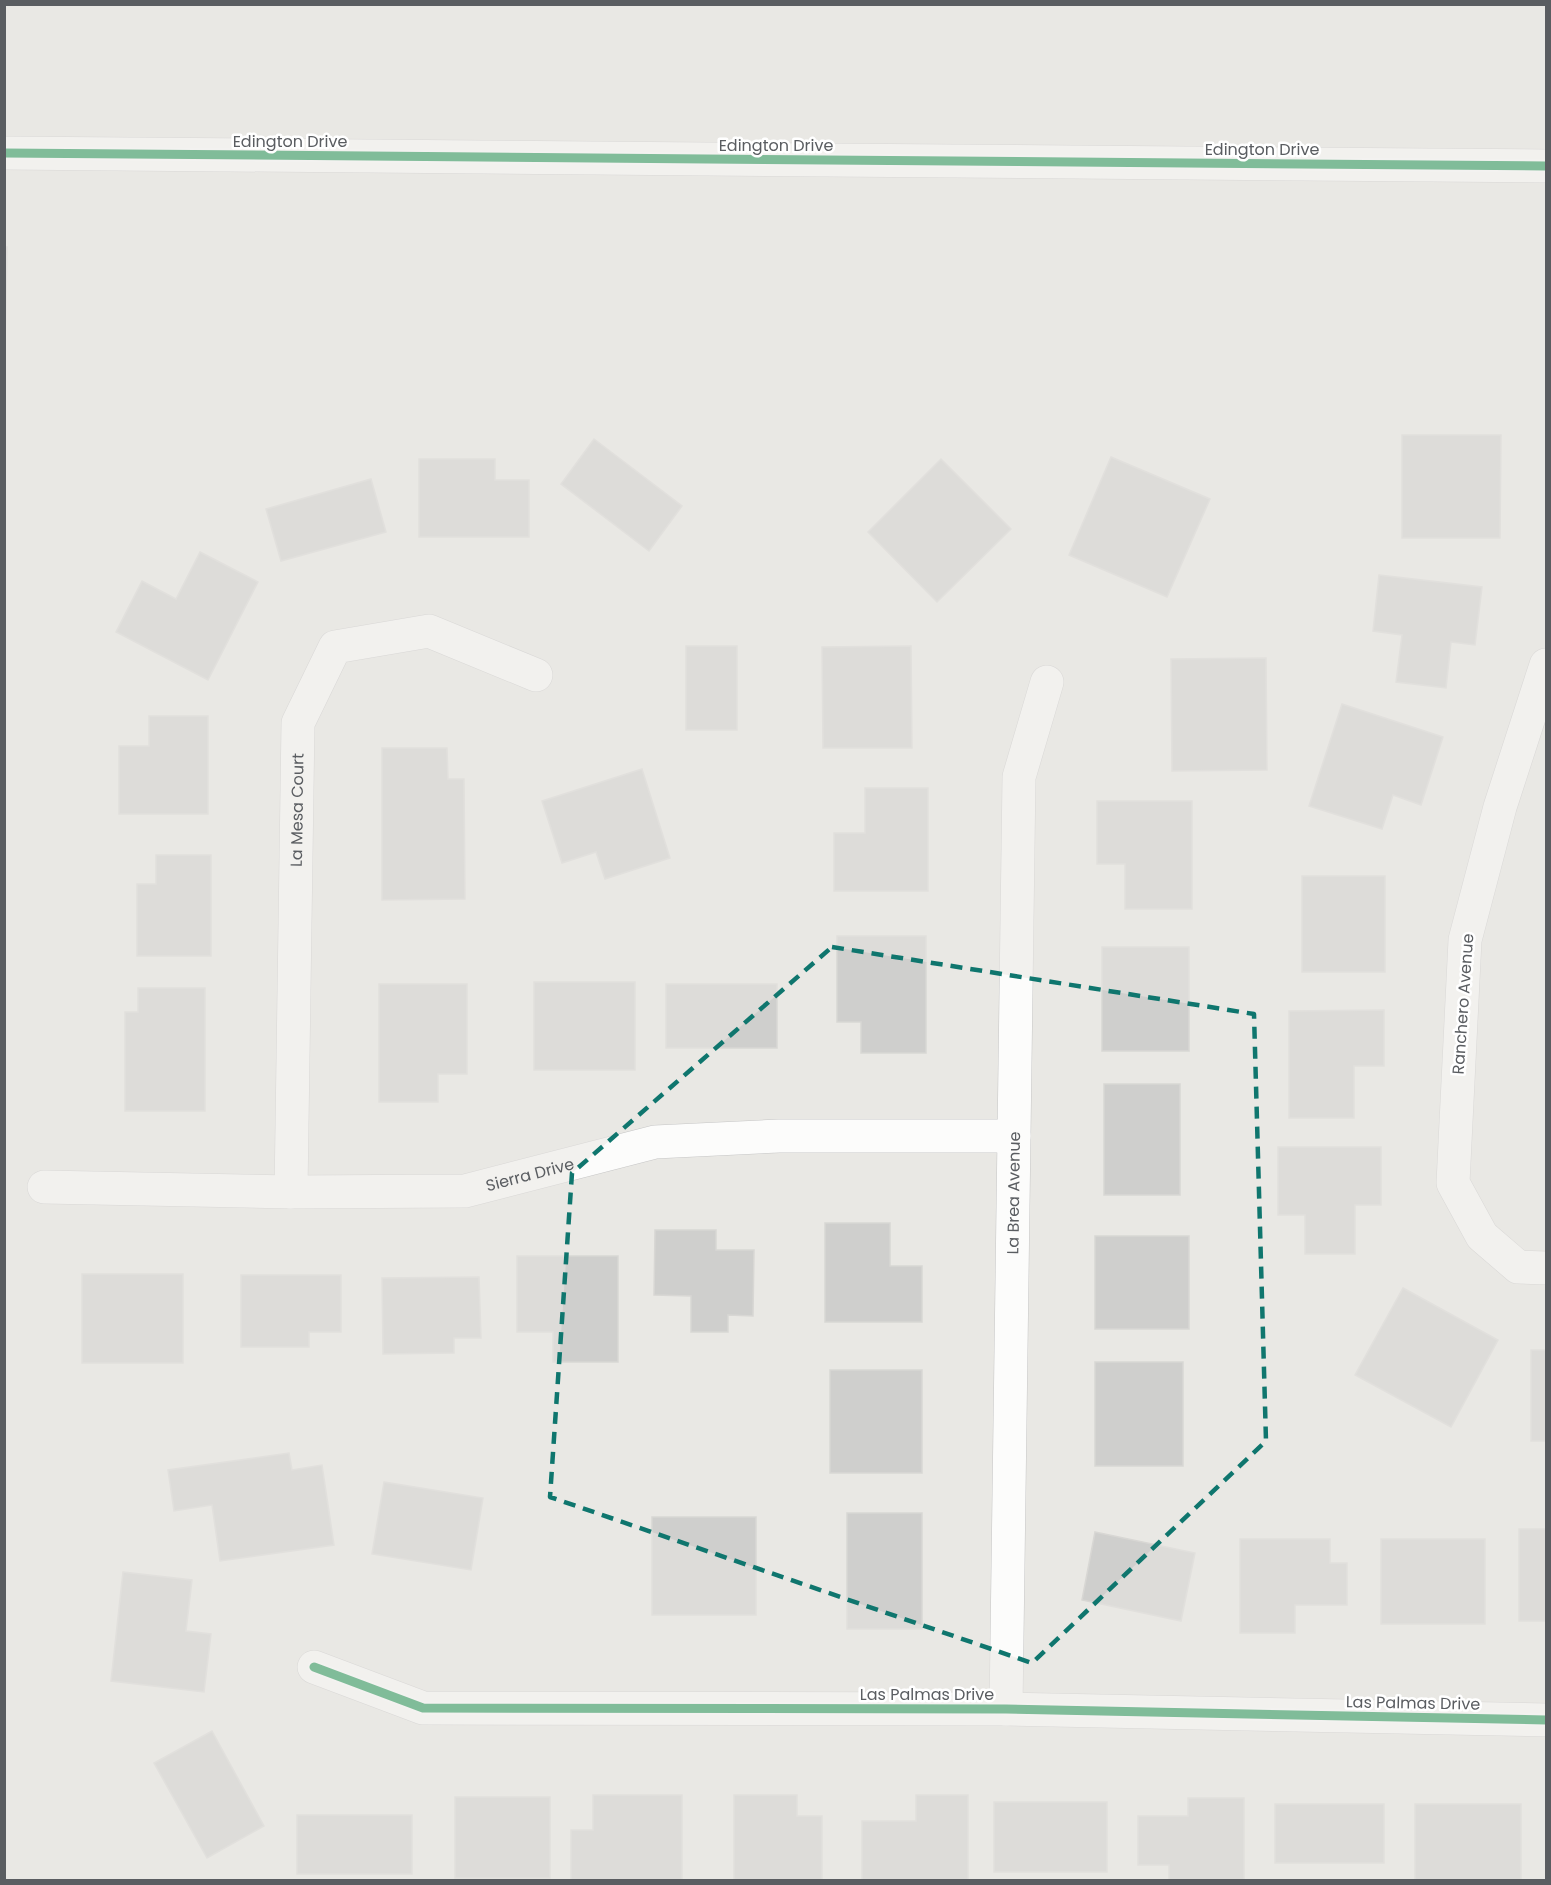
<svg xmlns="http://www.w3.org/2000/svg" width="1551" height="1885" viewBox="0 0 1551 1885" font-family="Poppins,sans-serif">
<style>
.building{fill:#cfcfcd;stroke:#d8d7d4;stroke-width:1.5}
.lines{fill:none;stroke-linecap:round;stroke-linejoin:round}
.street-casing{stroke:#c6c6c6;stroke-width:34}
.street{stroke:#fcfcfb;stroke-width:33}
.cycleway-casing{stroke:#fff;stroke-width:13}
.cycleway{stroke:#00873e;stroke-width:9}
.marked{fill:none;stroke:#0f766e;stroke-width:4.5;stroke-dasharray:12 8;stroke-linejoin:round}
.labels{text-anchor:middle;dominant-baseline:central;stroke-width:5;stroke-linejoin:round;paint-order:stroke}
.street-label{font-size:16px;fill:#5a5d61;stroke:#fff}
</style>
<rect width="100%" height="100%" fill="#e9e8e4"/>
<g class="building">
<polygon points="4,247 7,247 5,344 4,344"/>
<polygon points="1402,435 1501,435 1500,538 1402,538"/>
<polygon points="594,439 682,506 649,551 561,484"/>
<polygon points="1111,457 1210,499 1167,597 1069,555"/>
<polygon points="419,459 495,459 495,480 529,480 529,537 419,537"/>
<polygon points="941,459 1011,529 937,602 868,532"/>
<polygon points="371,479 386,532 281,561 266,509"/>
<polygon points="200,552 258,582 208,680 116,632 142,581 176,599"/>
<polygon points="1379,575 1482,587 1475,645 1451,642 1446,688 1396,682 1402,635 1373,631"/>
<rect x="686" y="646" width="51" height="84"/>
<polygon points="911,646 912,748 823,748 822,647"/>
<polygon points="1266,658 1267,770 1172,771 1171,659"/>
<polygon points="1342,704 1443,737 1421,805 1393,795 1382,829 1309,806"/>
<polygon points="149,716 208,716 208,814 119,814 119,746 149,746"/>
<polygon points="382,748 447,748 448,779 464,779 465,899 382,900"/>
<polygon points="642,769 670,858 605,879 596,852 562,863 542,801"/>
<polygon points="865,788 928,788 928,891 834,891 834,833 865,833"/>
<polygon points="1097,801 1192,801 1192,909 1125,909 1125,864 1097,864"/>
<polygon points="156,855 211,855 211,956 137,956 137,884 156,884"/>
<rect x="1302" y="876" width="83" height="96"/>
<polygon points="837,936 926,936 926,1053 861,1053 861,1022 837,1022"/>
<rect x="1102" y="947" width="87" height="104"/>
<rect x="534" y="982" width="101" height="88"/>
<polygon points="379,984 467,984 467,1074 438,1074 438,1102 379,1102"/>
<rect x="666" y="984" width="111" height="64"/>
<polygon points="138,988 205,988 205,1111 125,1111 125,1012 138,1012"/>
<polygon points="1384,1010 1384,1066 1354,1066 1354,1118 1289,1118 1289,1011"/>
<rect x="1104" y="1084" width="76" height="111"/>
<polygon points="1278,1147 1381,1147 1381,1205 1355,1205 1355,1254 1305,1254 1305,1215 1278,1215"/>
<polygon points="825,1223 890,1223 890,1266 922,1266 922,1322 825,1322"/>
<polygon points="655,1230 716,1230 716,1250 754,1250 753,1316 728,1315 728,1332 691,1332 691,1296 654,1295"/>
<rect x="1095" y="1236" width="94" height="93"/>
<polygon points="517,1256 618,1256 618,1362 553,1362 553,1332 517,1332"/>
<rect x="82" y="1274" width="101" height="89"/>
<polygon points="241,1275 341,1275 341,1332 309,1332 309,1347 241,1347"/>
<polygon points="479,1277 481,1338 454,1338 454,1353 383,1354 382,1278"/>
<polygon points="1403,1288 1498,1340 1451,1427 1355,1375"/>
<rect x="1531" y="1350" width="15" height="91"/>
<rect x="1095" y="1362" width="88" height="104"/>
<rect x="830" y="1370" width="92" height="103"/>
<polygon points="289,1453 292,1470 322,1465 334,1545 220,1561 212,1505 174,1511 168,1470"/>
<polygon points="384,1482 483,1498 471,1570 372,1554"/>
<rect x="847" y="1513" width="75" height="116"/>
<rect x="652" y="1517" width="104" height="98"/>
<rect x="1519" y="1529" width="27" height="92"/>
<polygon points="1095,1532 1195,1553 1181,1621 1082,1600"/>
<polygon points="1240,1539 1330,1539 1330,1563 1347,1563 1347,1605 1295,1605 1295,1633 1240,1633"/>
<rect x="1381" y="1539" width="104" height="85"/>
<polygon points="123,1572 192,1580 186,1631 211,1634 204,1692 111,1681"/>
<polygon points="212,1731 264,1826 207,1858 154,1763"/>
<polygon points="593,1795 682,1795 682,1880 571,1880 571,1830 593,1830"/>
<polygon points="734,1795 797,1795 797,1816 822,1816 822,1880 734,1880"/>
<polygon points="916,1795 968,1795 968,1880 862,1880 862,1821 916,1821"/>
<rect x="455" y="1797" width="95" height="81"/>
<polygon points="1188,1798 1244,1798 1244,1880 1169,1880 1169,1865 1138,1865 1138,1816 1188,1816"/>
<rect x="994" y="1802" width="113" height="70"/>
<rect x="1275" y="1804" width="109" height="59"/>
<rect x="1415" y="1804" width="106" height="76"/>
<rect x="297" y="1815" width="115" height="59"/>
</g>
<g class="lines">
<defs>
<g id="street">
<polyline points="4,153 1546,166"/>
<polyline points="1546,665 1500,807 1465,940 1453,1183 1482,1236 1518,1267 1546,1268"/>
<path id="s1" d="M44 1187 291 1192 465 1191 655 1142 779 1136H1014"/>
<path id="s2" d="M291 1192 298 723 335 647 429 631 536 675"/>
<polyline points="314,1667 423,1708 1006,1709 1546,1720"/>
<path id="s3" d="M1006 1709 1019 777 1047 682"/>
</g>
</defs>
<use href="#street" class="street-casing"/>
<use href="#street" class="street"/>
<defs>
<g id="cycleway">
<polyline points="4,153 1546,166"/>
<polyline points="314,1667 423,1708 1006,1709 1546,1720"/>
</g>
</defs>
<use href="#cycleway" class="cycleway-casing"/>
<use href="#cycleway" class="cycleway"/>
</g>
<path d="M0 0H1551V1885H0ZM832 947 1254 1014 1266 1441 1032 1663 550 1497 572 1173Z" fill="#e9e8e4" fill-opacity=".55" fill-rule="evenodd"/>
<path class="marked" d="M832 947 1254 1014 1266 1441 1032 1663 550 1497 572 1173Z"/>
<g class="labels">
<g class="street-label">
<text x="290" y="141">Edington Drive</text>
<text x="776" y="145">Edington Drive</text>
<text x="1262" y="149">Edington Drive</text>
<text stroke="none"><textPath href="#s2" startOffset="382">La Mesa Court</textPath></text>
<text transform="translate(1463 1004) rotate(-86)">Ranchero Avenue</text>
<text stroke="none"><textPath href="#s1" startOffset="488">Sierra Drive</textPath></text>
<text stroke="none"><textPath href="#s3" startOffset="516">La Brea Avenue</textPath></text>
<text x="927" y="1694">Las Palmas Drive</text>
<text transform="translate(1413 1703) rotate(1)">Las Palmas Drive</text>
</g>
</g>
<rect width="1551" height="1885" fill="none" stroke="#5a5d61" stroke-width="12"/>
</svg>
